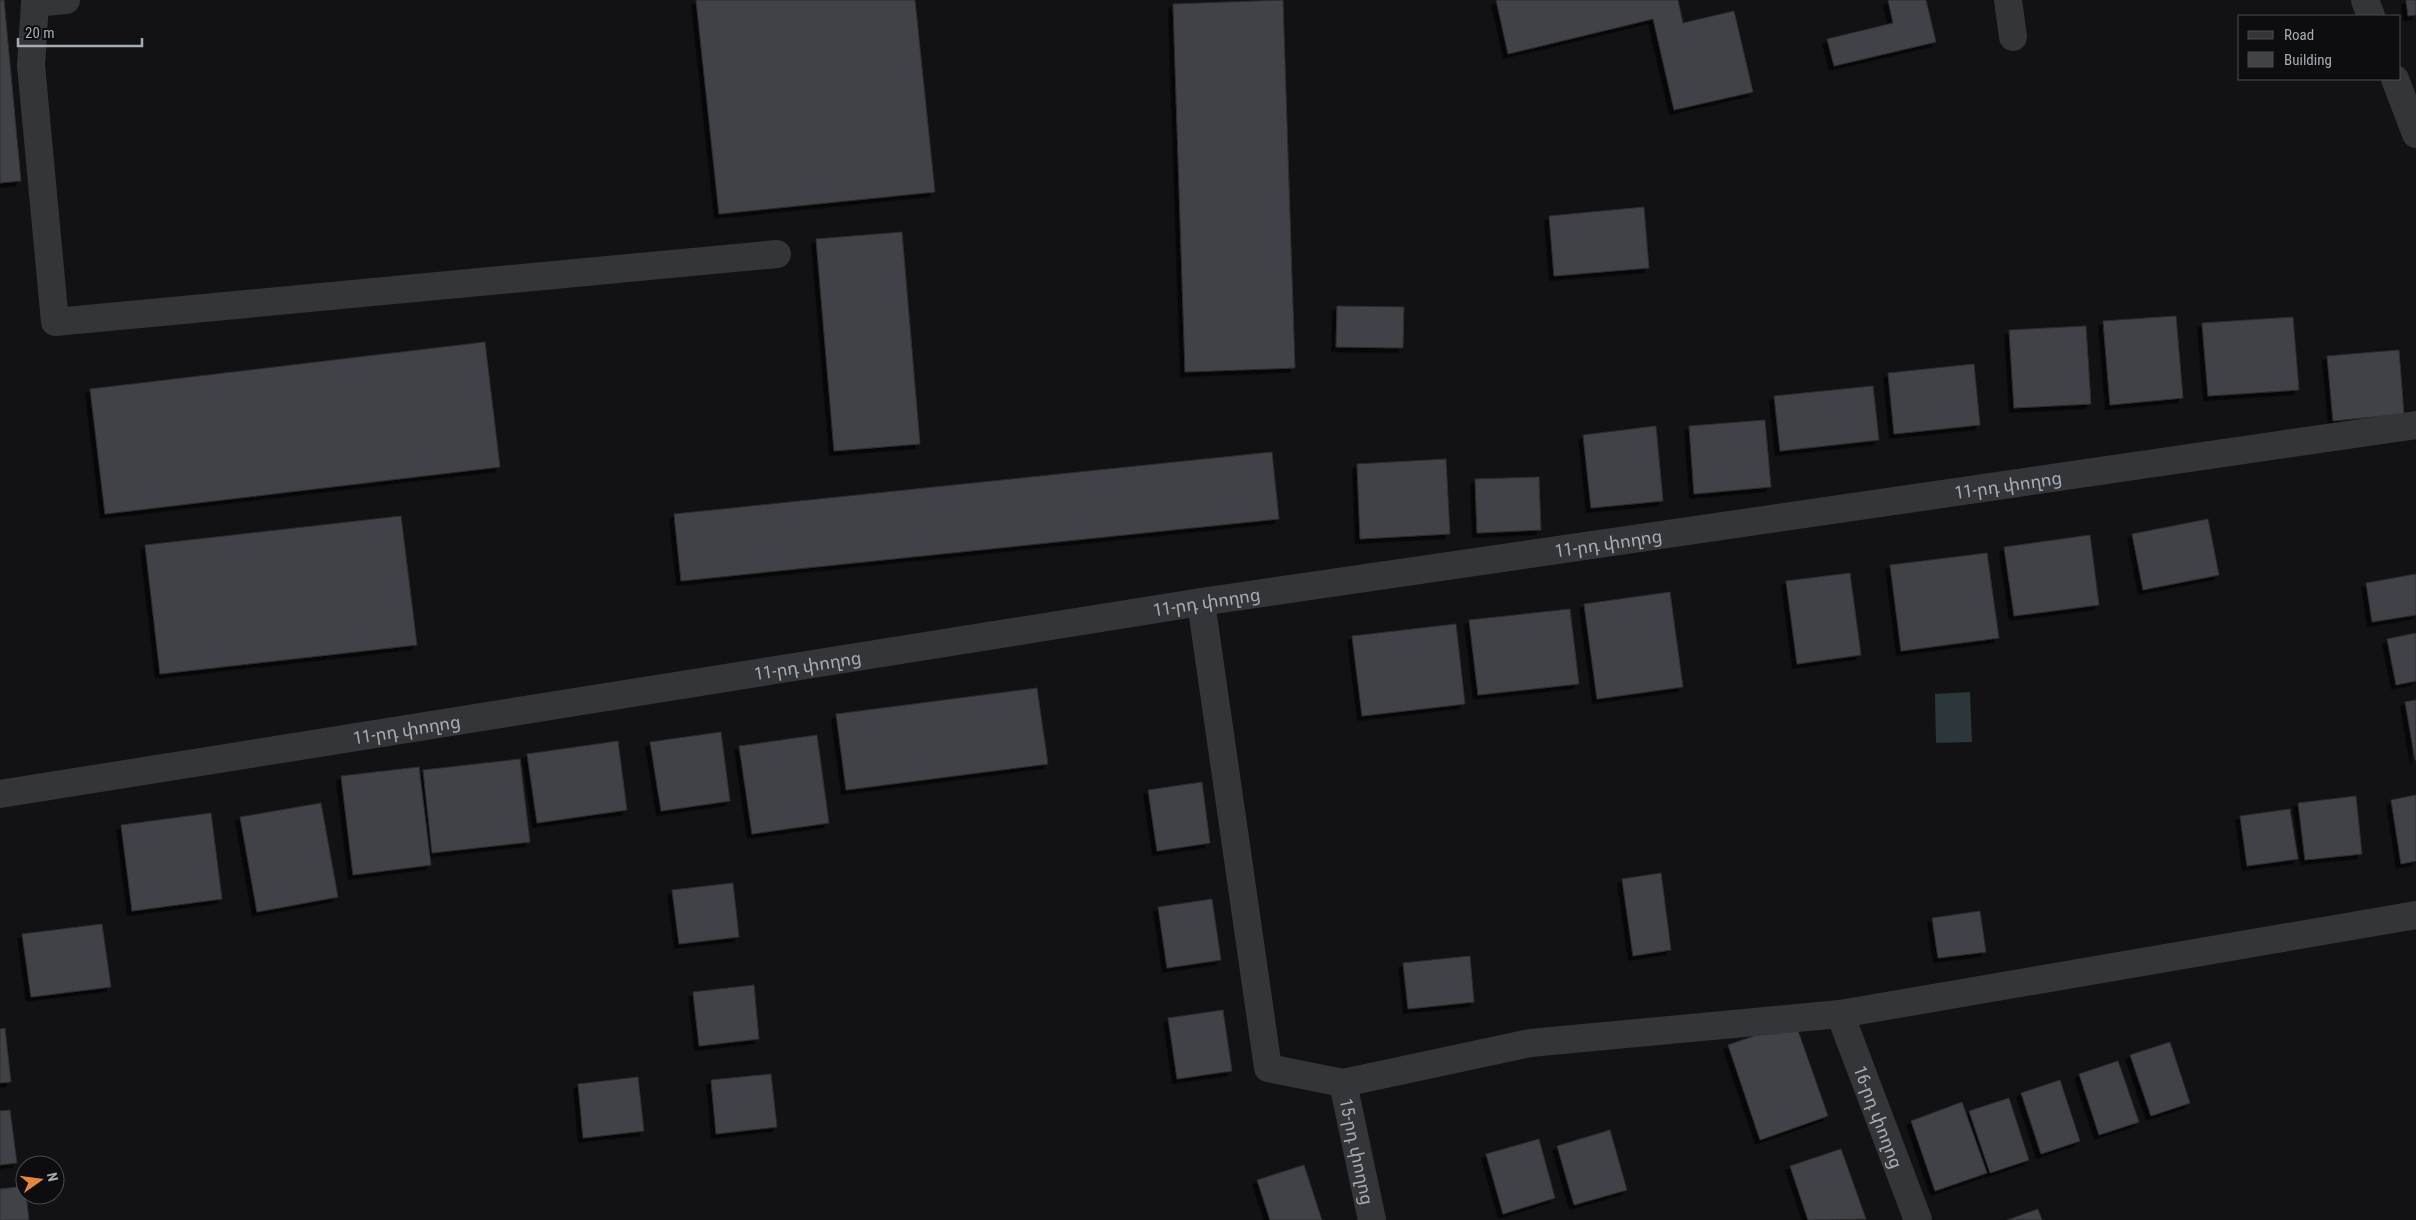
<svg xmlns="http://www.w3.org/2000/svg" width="2416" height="1220" viewBox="0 0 2416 1220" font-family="'Roboto Condensed','Noto Sans Armenian',sans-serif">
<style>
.water{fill:#2c373b}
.building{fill:#414347;stroke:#2c2d2f;filter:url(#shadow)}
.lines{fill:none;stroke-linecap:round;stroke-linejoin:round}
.minor{stroke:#333538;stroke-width:28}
.labels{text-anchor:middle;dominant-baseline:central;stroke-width:4;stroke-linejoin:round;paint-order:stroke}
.street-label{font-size:18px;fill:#a5acb3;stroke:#0d0d0f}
</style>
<defs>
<filter id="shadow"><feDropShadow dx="-4.5" dy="4.5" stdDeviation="0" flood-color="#0009"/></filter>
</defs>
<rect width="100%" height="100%" fill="#121214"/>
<polygon class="water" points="1970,692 1972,742 1936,743 1935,694"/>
<g class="building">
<polygon points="0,0 4,0 21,181 0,183"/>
<polygon points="696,0 915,0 935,192 719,214"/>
<polygon points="1283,0 1295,368 1185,372 1173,4"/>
<polygon points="1496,0 1678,0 1683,23 1734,11 1753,92 1674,110 1653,19 1508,54"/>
<polygon points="1888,0 1926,0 1936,42 1834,66 1827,39 1893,23"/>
<polygon points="2406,0 2416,0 2416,15 2408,16"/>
<polygon points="1644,207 1649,268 1554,276 1549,216"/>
<polygon points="902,232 920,444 834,451 816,239"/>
<polygon points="1337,306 1404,307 1403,348 1336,347"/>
<polygon points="2176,316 2183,398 2110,405 2103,321"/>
<polygon points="2293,317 2299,390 2208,396 2202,323"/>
<polygon points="2086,326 2091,404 2014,408 2009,330"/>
<polygon points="485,342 500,467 105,514 90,389"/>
<polygon points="2399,350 2404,414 2333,421 2327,356"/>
<polygon points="1974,364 1980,425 1894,434 1888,373"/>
<polygon points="1873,386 1879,440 1780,451 1774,396"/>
<polygon points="1765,420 1771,487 1694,494 1689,426"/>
<polygon points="1656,426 1663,501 1591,508 1583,435"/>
<polygon points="1272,452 1279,519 681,581 674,514"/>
<polygon points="1446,459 1450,534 1360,539 1357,464"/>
<polygon points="1539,477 1541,530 1477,533 1475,479"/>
<polygon points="401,516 417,645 160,674 145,545"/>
<polygon points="2208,519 2219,575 2143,590 2132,534"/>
<polygon points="2090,535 2099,605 2014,616 2004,547"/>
<polygon points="1987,553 1999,638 1901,651 1890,565"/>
<polygon points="1850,573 1861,655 1797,664 1786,581"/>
<polygon points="2416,574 2416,615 2372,622 2366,583"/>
<polygon points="1670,592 1683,687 1597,699 1584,604"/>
<polygon points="1570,609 1579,684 1478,695 1469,620"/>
<polygon points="1456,624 1465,704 1362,716 1352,636"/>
<polygon points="2416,633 2416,681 2396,685 2387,639"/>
<polygon points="1037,688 1048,764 846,790 836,714"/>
<polygon points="2416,700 2416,760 2415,760 2405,702"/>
<polygon points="721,732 730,801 661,811 650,742"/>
<polygon points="817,735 829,823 752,834 739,746"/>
<polygon points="618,741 627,810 537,823 527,754"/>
<polygon points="520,759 530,842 432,853 423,770"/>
<polygon points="419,767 431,865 353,875 341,776"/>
<polygon points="1202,782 1210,843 1157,851 1148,790"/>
<polygon points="2416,795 2416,861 2401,864 2391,800"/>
<polygon points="2356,796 2362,854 2305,860 2298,803"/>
<polygon points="321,803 338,897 257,912 240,817"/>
<polygon points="2290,809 2298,859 2247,866 2240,816"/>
<polygon points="211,813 222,899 132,911 121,825"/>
<polygon points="1661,873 1671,950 1633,956 1622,879"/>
<polygon points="733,883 739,937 679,944 672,890"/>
<polygon points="1212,899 1221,960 1167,968 1158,907"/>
<polygon points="1980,911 1986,952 1938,958 1932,918"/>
<polygon points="102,924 111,987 31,997 22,934"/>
<polygon points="1470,956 1474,1002 1408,1009 1403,963"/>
<polygon points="754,985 759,1039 699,1046 693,992"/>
<polygon points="1223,1010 1232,1071 1177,1079 1168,1018"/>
<polygon points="1795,1022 1828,1116 1760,1140 1728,1045"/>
<polygon points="5,1028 11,1082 0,1083 0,1029"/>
<polygon points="2170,1042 2190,1103 2151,1116 2130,1055"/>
<polygon points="2118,1061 2139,1122 2099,1135 2079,1074"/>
<polygon points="771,1074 777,1127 716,1134 711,1080"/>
<polygon points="638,1077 644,1131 583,1138 578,1084"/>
<polygon points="2060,1080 2080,1141 2041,1154 2021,1093"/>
<polygon points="2009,1098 2029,1160 1990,1173 1969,1111"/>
<polygon points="1962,1102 1987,1173 1935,1191 1911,1121"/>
<polygon points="10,1110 17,1163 0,1165 0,1111"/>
<polygon points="1610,1130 1627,1190 1574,1205 1557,1146"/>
<polygon points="1539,1139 1555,1198 1503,1214 1486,1154"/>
<polygon points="1841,1149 1866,1219 1808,1220 1790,1166"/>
<polygon points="1304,1165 1322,1220 1270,1220 1257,1180"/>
<polygon points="25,1186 29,1220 0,1220 0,1189"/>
<polygon points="2038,1209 2042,1220 2007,1220"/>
</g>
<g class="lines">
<g class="minor">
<polyline points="66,0 35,3 31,65 55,322 777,254"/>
<polyline points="2008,0 2013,37"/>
<polyline points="2365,0 2371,16"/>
<polyline points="2395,79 2416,134"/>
<polyline points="1201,602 1268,1068 1343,1083 1530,1043 1840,1014 2416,915"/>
<path id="s1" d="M0 794 1201 602 2416 425"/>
<path id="s2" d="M1840 1014 1918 1220"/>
<path id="s3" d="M1343 1083 1372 1220"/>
</g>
</g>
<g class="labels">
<g class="street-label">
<text stroke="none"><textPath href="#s1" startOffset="2032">11-րդ փողոց</textPath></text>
<text stroke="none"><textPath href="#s1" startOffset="1628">11-րդ փողոց</textPath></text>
<text stroke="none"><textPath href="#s1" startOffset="1222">11-րդ փողոց</textPath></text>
<text stroke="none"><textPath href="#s1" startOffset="818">11-րդ փողոց</textPath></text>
<text stroke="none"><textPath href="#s1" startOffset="412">11-րդ փողոց</textPath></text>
<text stroke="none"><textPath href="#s2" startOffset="110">16-րդ փողոց</textPath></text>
<text stroke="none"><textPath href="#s3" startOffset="70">15-րդ փողոց</textPath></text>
</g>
</g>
<rect x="2238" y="15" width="162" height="65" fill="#0d0d0f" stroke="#4a4d51"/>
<rect x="2248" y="31" width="25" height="8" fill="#333538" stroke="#4a4d51"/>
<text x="2284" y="40" font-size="15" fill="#a5acb3">Road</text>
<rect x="2248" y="52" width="25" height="15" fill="#414347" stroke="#4a4d51"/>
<text x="2284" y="65" font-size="15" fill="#a5acb3">Building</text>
<g transform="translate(40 1180) rotate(76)"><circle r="24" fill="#0d0d0f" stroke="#4a4d51"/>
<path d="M0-4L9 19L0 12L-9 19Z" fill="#e48839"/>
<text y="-8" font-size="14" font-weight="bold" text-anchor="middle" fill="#a5acb3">N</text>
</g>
<path d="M18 38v8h124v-8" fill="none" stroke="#a5acb3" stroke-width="2.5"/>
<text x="25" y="38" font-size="15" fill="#a5acb3" stroke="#0d0d0f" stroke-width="4" paint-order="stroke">20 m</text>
</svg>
